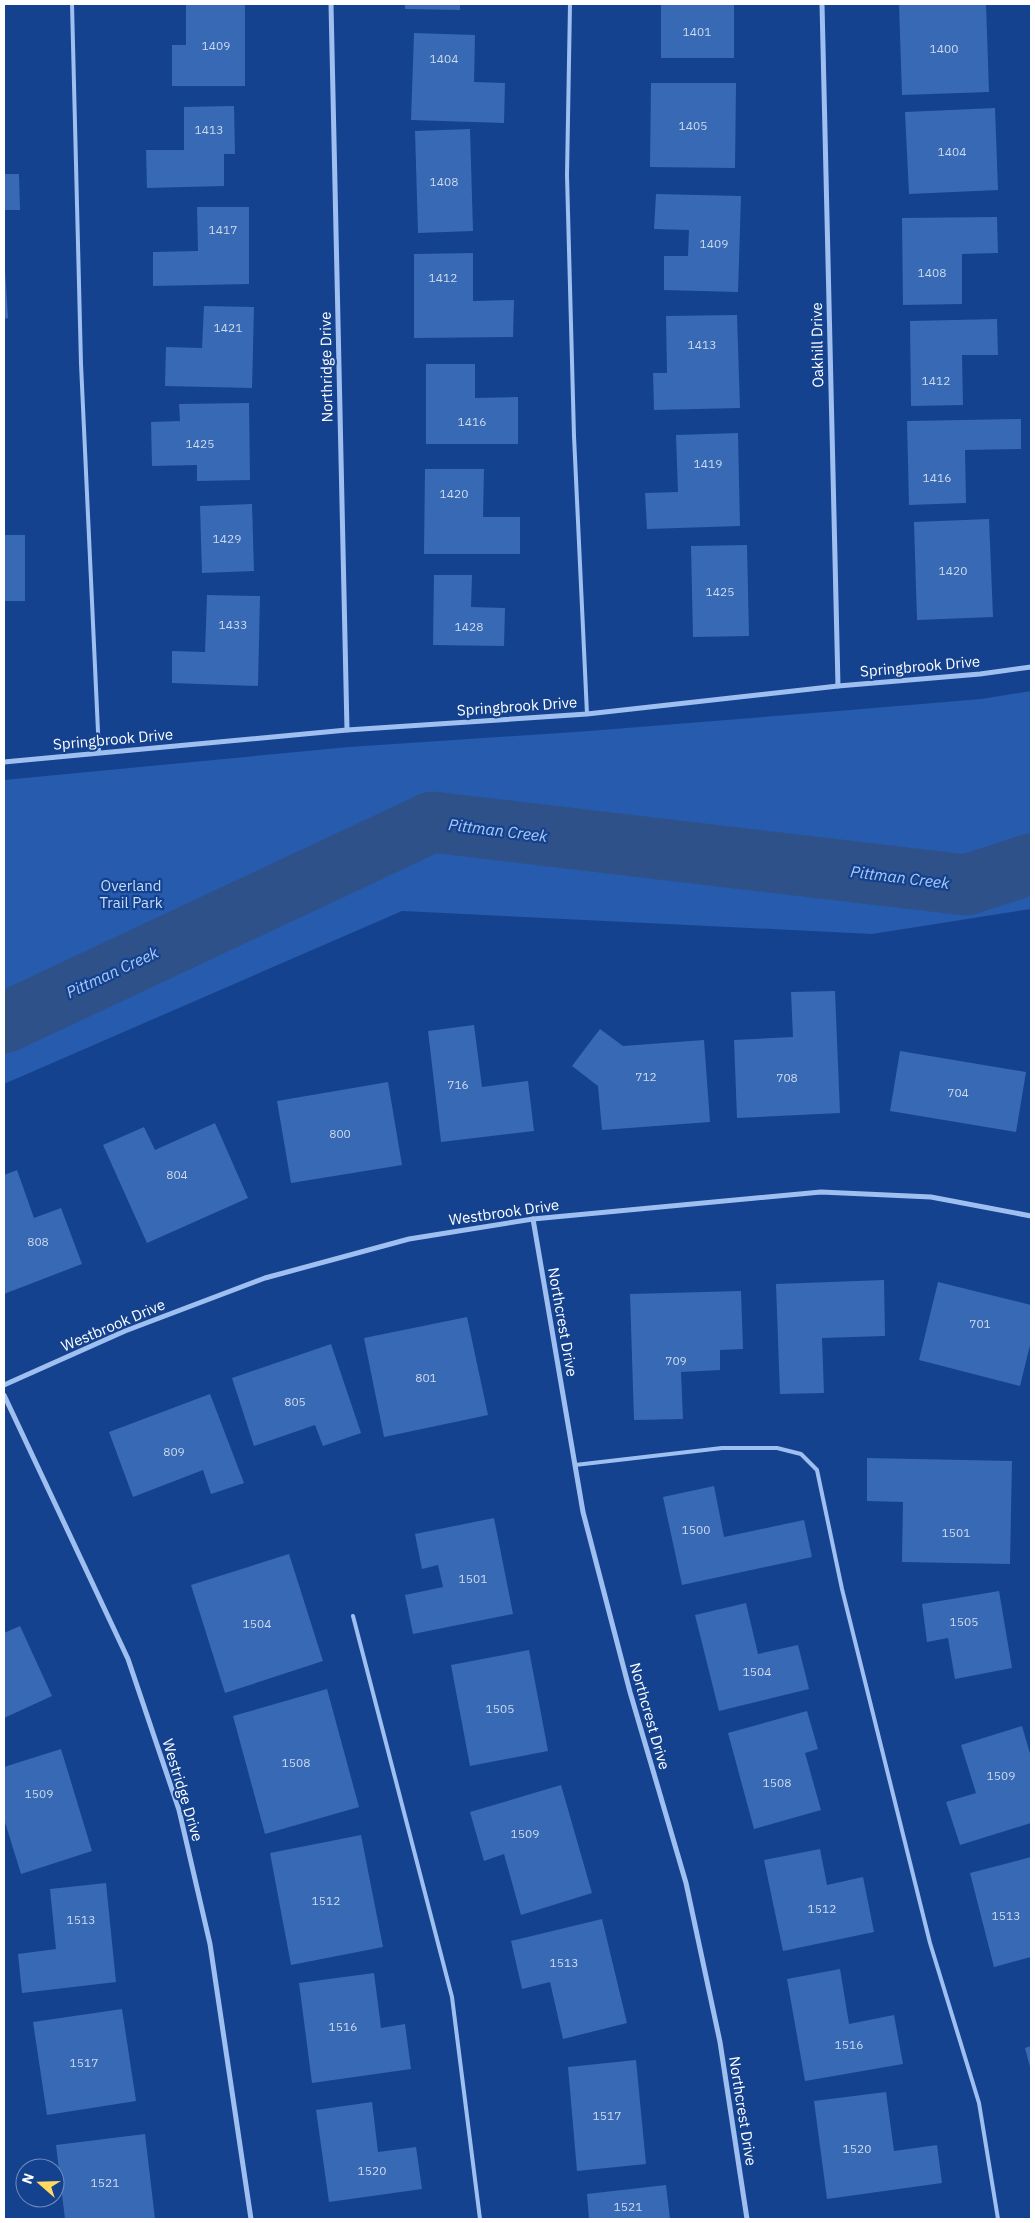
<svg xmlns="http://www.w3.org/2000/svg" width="1035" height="2223" viewBox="0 0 1035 2223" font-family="'IBM Plex Sans',sans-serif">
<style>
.green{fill:#265bad}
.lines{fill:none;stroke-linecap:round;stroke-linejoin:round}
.river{stroke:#2f518a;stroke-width:61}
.building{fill:#3869b5}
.service{stroke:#9fbff1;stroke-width:4}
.minor{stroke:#9fbff1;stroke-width:5}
.labels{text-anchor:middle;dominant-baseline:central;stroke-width:4.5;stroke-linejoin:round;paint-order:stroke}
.number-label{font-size:12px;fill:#cddaec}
.street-label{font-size:15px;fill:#fff;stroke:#14428e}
.park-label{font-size:15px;fill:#c5dbfc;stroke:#14428e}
.water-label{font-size:16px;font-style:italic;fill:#aac9f8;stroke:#14428e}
</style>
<rect width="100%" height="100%" fill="#14428e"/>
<polygon class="green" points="1031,691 1031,909 872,934 402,911 4,1084 4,780 349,747 589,731 838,711 981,699"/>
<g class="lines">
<polyline class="river" points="4,1023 432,822 966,885 1031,864"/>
</g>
<g class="building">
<polygon points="186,4 245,4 245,86 172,86 172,45 186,45"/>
<polygon points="405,4 460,4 460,10 405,9"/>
<rect x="661" y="4" width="73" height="54"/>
<polygon points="899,4 986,4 989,92 902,95"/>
<polygon points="414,33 475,35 474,82 505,83 504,123 411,120"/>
<polygon points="651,83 736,83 735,168 650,167"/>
<polygon points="234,106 235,154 224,154 224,186 147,188 146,150 184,150 184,107"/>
<polygon points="995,108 998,190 909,194 905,112"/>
<polygon points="470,129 473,231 418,233 415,131"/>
<polygon points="4,174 19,174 20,210 4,210"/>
<polygon points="656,194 741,196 738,292 664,290 664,256 688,256 689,230 654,229"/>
<polygon points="197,207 249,207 249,284 153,286 153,252 198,251"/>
<polygon points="997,217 998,253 962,254 962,304 903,305 902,218"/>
<polygon points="473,253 473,301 514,300 513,337 414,338 414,254"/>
<polygon points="4,254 8,318 4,319"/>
<polygon points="204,306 254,307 252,388 165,386 166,347 202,348"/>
<polygon points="737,315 740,408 654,410 653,373 667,373 666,316"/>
<polygon points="997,319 998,355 962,355 963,405 911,406 910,321"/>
<polygon points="426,364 475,364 475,398 518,397 518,444 426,444"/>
<polygon points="249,403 250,480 197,481 197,465 152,466 151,422 180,421 179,404"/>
<polygon points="1021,419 1021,449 965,450 966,503 909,505 907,421"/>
<polygon points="738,433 740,526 647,529 645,493 678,492 676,435"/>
<polygon points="425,469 484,469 483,517 520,517 520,554 424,554"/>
<polygon points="252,504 254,571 202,573 200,506"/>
<polygon points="989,519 993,617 917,620 914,522"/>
<rect x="4" y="535" width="21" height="66"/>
<polygon points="747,545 749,636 693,637 691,546"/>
<polygon points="434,575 472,575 471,607 505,608 504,646 433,645"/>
<polygon points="207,595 260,596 258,686 172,683 172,651 205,652"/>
<polygon points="835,991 840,1113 737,1118 734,1040 793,1037 791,992"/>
<polygon points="474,1025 482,1087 528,1081 534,1131 441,1142 428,1031"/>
<polygon points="600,1029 623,1046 704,1040 710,1122 602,1130 598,1086 572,1066"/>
<polygon points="900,1051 1026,1072 1016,1132 890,1111"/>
<polygon points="388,1082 402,1165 291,1183 277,1101"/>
<polygon points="215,1123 248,1198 147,1243 103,1145 144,1127 155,1150"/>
<polygon points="17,1170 34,1218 61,1208 82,1264 4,1294 4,1175"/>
<polygon points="884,1280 885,1336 822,1338 824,1393 780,1394 776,1284"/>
<polygon points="938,1282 1031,1305 1031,1341 1020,1386 919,1360"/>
<polygon points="741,1291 743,1349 720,1350 720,1370 681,1372 683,1419 634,1420 630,1294"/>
<polygon points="467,1317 488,1415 384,1437 364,1338"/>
<polygon points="331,1344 361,1433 323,1446 315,1425 254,1446 232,1378"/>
<polygon points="210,1394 244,1483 211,1494 203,1470 133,1497 109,1432"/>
<polygon points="867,1458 1012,1461 1010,1564 902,1562 903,1502 867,1501"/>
<polygon points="714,1486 724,1537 804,1520 812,1557 682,1585 663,1497"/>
<polygon points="494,1518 513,1614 413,1634 405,1595 443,1587 438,1565 422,1569 415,1534"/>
<polygon points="289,1554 323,1661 225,1693 191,1585"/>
<polygon points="999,1591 1012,1668 955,1679 948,1638 927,1642 922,1604"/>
<polygon points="746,1603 758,1654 798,1645 809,1689 719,1711 695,1615"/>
<polygon points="20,1626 52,1696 4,1718 4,1633"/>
<polygon points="529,1650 548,1751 470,1766 451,1665"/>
<polygon points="327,1689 359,1807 265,1834 233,1716"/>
<polygon points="807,1711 818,1749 805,1753 821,1810 754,1829 728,1733"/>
<polygon points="1022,1726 1031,1757 1031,1823 960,1845 946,1802 976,1793 961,1745"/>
<polygon points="61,1749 92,1851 21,1874 4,1819 4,1767"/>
<polygon points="561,1785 592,1893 521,1915 504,1854 484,1861 470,1812"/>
<polygon points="361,1835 383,1947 291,1965 270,1853"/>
<polygon points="820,1849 827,1885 863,1877 874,1932 783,1951 764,1860"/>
<polygon points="1031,1857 1031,1957 994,1967 970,1873"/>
<polygon points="106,1883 116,1982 22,1993 18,1954 56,1949 50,1889"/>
<polygon points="602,1919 627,2023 563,2039 550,1982 522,1989 511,1941"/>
<polygon points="840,1969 849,2024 894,2015 903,2064 805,2081 787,1979"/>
<polygon points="374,1973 381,2028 405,2024 411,2069 312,2083 299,1983"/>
<polygon points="122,2009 136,2101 47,2115 33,2022"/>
<polygon points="1031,2046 1031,2071 1025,2048"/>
<polygon points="636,2060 646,2164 577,2171 568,2067"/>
<polygon points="886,2092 894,2151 937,2145 942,2183 827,2199 814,2101"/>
<polygon points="372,2102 378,2152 416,2147 422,2189 329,2202 316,2110"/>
<polygon points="145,2134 155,2219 65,2219 56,2145"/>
<polygon points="666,2185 670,2219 589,2219 587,2194"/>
</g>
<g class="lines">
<g class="service">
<polyline points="72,4 81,364 99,753"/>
<polyline points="570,4 567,175 574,436 587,714"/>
<polyline points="575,1465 722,1448 777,1448 801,1454 817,1470 842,1589 930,1943 979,2103 998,2219"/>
<polyline points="353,1616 452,1997 480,2219"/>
</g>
<g class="minor">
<polyline points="331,4 347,730"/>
<polyline points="822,4 838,686"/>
<polyline points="4,762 347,730 587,714 838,686 980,674 1031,667"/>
<polyline points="533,1219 583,1512 630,1692 686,1883 720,2042 747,2219"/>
<polyline points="4,1385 125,1331 265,1278 409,1239 533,1219 821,1192 931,1197 1031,1216"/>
<polyline points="4,1395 128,1659 179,1810 210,1944 251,2219"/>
</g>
</g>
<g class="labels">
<g class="number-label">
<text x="697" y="31">1401</text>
<text x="216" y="45">1409</text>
<text x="944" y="48">1400</text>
<text x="444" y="58">1404</text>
<text x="693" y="125">1405</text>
<text x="209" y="129">1413</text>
<text x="952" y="151">1404</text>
<text x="444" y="181">1408</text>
<text x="223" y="229">1417</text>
<text x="714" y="243">1409</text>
<text x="932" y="272">1408</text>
<text x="443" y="277">1412</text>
<text x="228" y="327">1421</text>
<text x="702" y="344">1413</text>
<text x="936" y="380">1412</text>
<text x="472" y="421">1416</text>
<text x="200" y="443">1425</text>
<text x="708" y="463">1419</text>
<text x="937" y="477">1416</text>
<text x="454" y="493">1420</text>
<text x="227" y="538">1429</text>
<text x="953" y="570">1420</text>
<text x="720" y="591">1425</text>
<text x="233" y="624">1433</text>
<text x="469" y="626">1428</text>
<text x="646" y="1076">712</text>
<text x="787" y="1077">708</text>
<text x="458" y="1084">716</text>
<text x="958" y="1092">704</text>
<text x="340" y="1133">800</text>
<text x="177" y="1174">804</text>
<text x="38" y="1241">808</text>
<text x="980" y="1323">701</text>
<text x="676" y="1360">709</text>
<text x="426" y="1377">801</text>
<text x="295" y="1401">805</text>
<text x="174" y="1451">809</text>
<text x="696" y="1529">1500</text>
<text x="956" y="1532">1501</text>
<text x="473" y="1578">1501</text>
<text x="964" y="1621">1505</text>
<text x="257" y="1623">1504</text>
<text x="757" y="1671">1504</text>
<text x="500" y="1708">1505</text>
<text x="296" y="1762">1508</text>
<text x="1001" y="1775">1509</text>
<text x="777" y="1782">1508</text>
<text x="39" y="1793">1509</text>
<text x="525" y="1833">1509</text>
<text x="326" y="1900">1512</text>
<text x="822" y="1908">1512</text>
<text x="1006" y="1915">1513</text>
<text x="81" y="1919">1513</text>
<text x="564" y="1962">1513</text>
<text x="343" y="2026">1516</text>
<text x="849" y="2044">1516</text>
<text x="84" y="2062">1517</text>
<text x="607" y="2115">1517</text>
<text x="857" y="2148">1520</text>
<text x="372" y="2170">1520</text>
<text x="105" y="2182">1521</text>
<text x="628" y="2206">1521</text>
</g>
<g class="street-label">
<text transform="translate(817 345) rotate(-91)">Oakhill Drive</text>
<text transform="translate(326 367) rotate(-91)">Northridge Drive</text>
<text transform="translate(920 666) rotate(-5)">Springbrook Drive</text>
<text transform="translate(517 706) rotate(-4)">Springbrook Drive</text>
<text transform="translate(113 739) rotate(-5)">Springbrook Drive</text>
<text transform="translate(504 1212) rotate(-8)">Westbrook Drive</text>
<text transform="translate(563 1322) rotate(80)">Northcrest Drive</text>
<text transform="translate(113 1325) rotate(-23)">Westbrook Drive</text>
<text transform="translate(650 1716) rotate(74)">Northcrest Drive</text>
<text transform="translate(183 1790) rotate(73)">Westridge Drive</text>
<text transform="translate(743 2111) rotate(81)">Northcrest Drive</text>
</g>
<g class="park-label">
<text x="131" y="885">Overland<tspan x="131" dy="17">Trail Park</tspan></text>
</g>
<g class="water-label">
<text transform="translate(498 830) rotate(7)">Pittman Creek</text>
<text transform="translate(900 877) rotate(7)">Pittman Creek</text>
<text transform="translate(112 972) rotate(-25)">Pittman Creek</text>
</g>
</g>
<rect width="1035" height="2223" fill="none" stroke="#ffffff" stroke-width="10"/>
<g transform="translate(40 2183) rotate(290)"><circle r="24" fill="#14428e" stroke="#728ebb"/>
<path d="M0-4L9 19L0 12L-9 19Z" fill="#ffda5e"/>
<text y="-8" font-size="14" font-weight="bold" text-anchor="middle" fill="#ffffff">N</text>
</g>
</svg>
